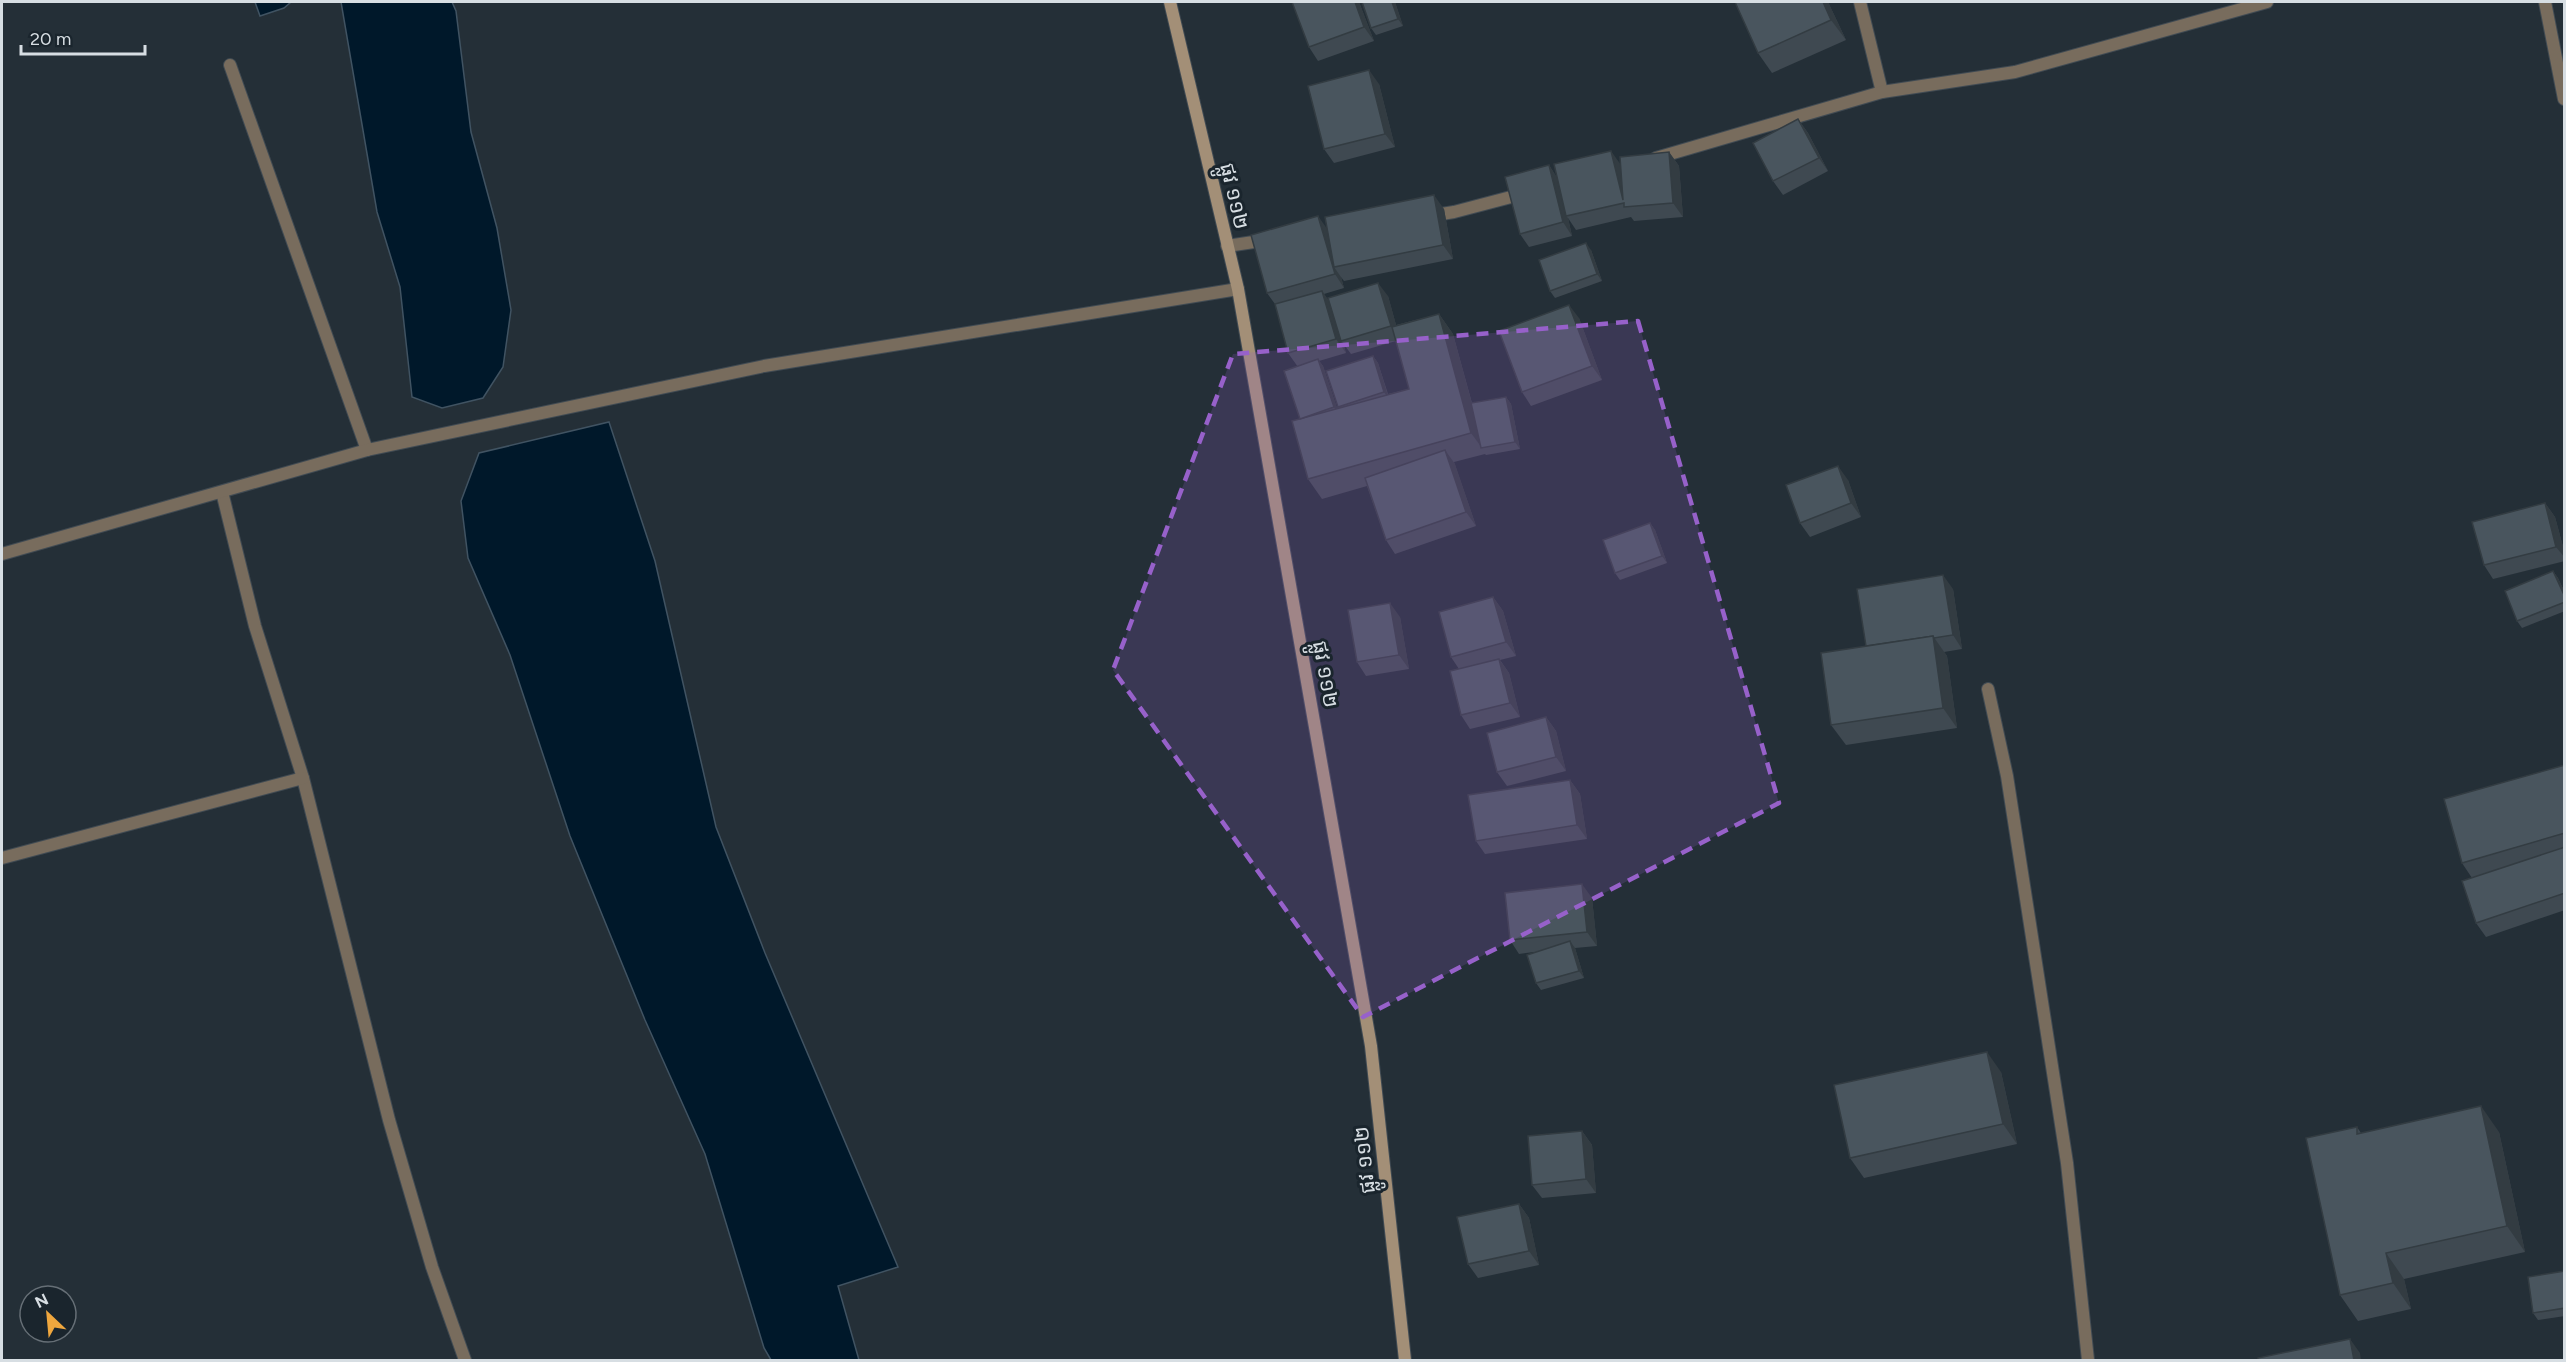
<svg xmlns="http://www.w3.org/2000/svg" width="2566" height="1362" viewBox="0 0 2566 1362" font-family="Figtree,'Noto Sans Khmer',sans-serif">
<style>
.water{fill:#00182a;stroke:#405362;stroke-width:1.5}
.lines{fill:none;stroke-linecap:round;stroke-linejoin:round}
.street-casing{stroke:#414b53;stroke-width:14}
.secondary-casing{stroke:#414b53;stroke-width:14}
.street{stroke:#786c5d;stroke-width:12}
.secondary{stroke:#a38f77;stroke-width:12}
.wall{fill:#3f4951;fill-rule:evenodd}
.shaded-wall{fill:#333c42}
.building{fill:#49555e;stroke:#333c42;stroke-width:1.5}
.marked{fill:#9761ca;fill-opacity:0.2;stroke:#9761ca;stroke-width:4.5;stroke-dasharray:12 8;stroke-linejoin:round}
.labels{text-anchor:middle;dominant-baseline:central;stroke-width:6;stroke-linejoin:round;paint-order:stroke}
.street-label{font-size:21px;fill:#d7dee3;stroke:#1a252d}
</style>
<rect width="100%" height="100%" fill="#242f37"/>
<g class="water">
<polygon points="255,2 291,2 284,8 260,16"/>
<polygon points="341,2 452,2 456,11 471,132 497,228 511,310 503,367 483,398 442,408 412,397 400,287 377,212"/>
<polygon points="609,422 655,561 716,827 765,953 898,1267 838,1286 859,1360 771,1360 764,1348 705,1154 645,1020 570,836 510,655 468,558 461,501 479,453"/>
</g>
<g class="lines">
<defs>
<g id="street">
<polyline points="1860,2 1882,92"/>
<polyline points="2545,2 2564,99"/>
<polyline points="230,65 367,450"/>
<polyline points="1656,158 1882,92 2015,72 2267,2"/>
<polyline points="1429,216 1454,212 1526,193"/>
<polyline points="1227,246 1267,240"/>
<polyline points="222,492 255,626 303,778 389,1120 432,1267 465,1360"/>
<polyline points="2,554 367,450 764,366 1238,289"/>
<polyline points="1988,689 2007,776 2067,1163 2088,1360"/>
<polyline points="2,858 303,778"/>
</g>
<polyline id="secondary" points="1170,2 1238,289 1371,1046 1405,1360"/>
</defs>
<use href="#street" class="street-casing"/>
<use href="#secondary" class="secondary-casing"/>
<use href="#street" class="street"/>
<use href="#secondary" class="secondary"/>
</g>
<g class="wall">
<polygon points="1359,2 1374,41 1318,61 1309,47"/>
<polygon points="1362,2 1395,2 1403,26 1376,35 1371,28"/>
<polygon points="1828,2 1846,40 1772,73 1758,53"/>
<polygon points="1379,84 1395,147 1334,163 1324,149"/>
<polygon points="1798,119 1808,133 1828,171 1783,195 1773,181"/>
<polygon points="1669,152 1679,166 1683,217 1634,221 1631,217 1576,230 1568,218 1572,236 1529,247 1520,234 1549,165 1557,178 1621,164"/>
<path d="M1444 209 1453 259 1344 281 1341 277 1344 288 1324 294 1328 300 1388 296 1396 325 1439 314 1453 334 1472 403 1506 397 1511 404 1520 449 1486 455 1485 454 1454 462 1476 526 1395 554 1386 540 1367 486 1322 499 1308 479 1300 419 1298 367 1288 353 1275 304 1267 293 1327 228ZM1396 341 1409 389 1388 394 1378 363 1373 356 1337 408 1323 366 1319 361 1346 353 1343 343 1351 354Z"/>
<polygon points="1591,250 1602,281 1555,298 1550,291"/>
<polygon points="1579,318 1602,380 1531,406 1522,392"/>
<polygon points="1848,480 1861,517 1810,537 1800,523"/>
<polygon points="2545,503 2555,517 2565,554 2565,561 2493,579 2484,565"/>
<polygon points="1650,523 1655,530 1667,563 1620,580 1615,573"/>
<polygon points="2553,571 2558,578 2565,593 2565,611 2522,628 2517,621"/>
<polygon points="1953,589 1962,649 1944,652 1947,656 1957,728 1846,745 1831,725 1866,646"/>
<polygon points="1493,597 1503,611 1516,656 1500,660 1509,673 1520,717 1470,729 1461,715 1459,669 1451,657"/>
<polygon points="1400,617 1409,669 1366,676 1357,662"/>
<polygon points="1546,717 1556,731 1566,771 1507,786 1497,772"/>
<polygon points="2565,765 2565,910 2486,937 2476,923 2472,878 2462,863"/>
<polygon points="1570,780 1580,794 1587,839 1485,854 1476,841"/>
<polygon points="1592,898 1597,946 1575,948 1584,978 1541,990 1536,983 1534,952 1519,954 1510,940"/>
<polygon points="2001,1072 2017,1144 1864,1178 1850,1158"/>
<polygon points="2357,1127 2361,1133 2499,1132 2525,1252 2404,1279 2411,1309 2358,1321 2340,1295"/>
<polygon points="1582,1131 1592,1145 1596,1193 1542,1198 1532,1185"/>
<polygon points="1519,1204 1529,1218 1539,1265 1478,1278 1468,1264"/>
<polygon points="2565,1271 2565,1316 2538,1320 2533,1313"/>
</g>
<g class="shaded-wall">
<polygon points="1355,2 1359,2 1374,41 1364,27"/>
<polygon points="1392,2 1395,2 1403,26 1398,19"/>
<polygon points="1823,2 1828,2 1846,40 1831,20"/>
<polygon points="1369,70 1379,84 1395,147 1385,134"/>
<polygon points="1798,119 1808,133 1828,171 1819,158"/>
<polygon points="1611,151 1621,165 1623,200"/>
<polygon points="1669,152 1679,166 1683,217 1673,203"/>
<polygon points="1549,165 1558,179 1566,216 1568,218 1572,236 1563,222"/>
<polygon points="1434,195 1444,209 1453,259 1443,245"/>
<polygon points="1318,216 1328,230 1334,267 1341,277 1344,288 1335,274"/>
<polygon points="1586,243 1591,250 1602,281 1597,274"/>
<polygon points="1378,283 1388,296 1400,339 1391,326"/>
<polygon points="1322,291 1332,305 1341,341 1343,343 1346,353 1336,339"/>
<polygon points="1569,305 1579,318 1602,380 1592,366"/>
<polygon points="1439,314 1453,334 1484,448 1482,448 1471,433"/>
<polygon points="1373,356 1378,363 1389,399 1384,392"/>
<polygon points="1318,359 1323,366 1339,414 1334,407"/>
<polygon points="1506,397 1511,404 1520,449 1515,442"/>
<polygon points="1445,450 1455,464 1476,526 1466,512"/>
<polygon points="1838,466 1848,480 1861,517 1851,503"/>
<polygon points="2545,503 2555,517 2565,554 2565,558 2556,547"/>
<polygon points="1650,523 1655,530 1667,563 1662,556"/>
<polygon points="2553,571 2558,578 2565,593 2565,597"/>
<polygon points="1943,575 1953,589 1962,649 1953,635"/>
<polygon points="1493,597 1503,611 1516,656 1506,642"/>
<polygon points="1390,603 1400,617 1409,669 1399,655"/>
<polygon points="1933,636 1947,656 1957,728 1943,708"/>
<polygon points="1499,659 1509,673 1520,717 1510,703"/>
<polygon points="1546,717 1556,731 1566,771 1556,757"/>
<polygon points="1570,780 1580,794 1587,839 1577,825"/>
<polygon points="1582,884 1592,898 1597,946 1587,932"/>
<polygon points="1570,941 1575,948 1584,978 1579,971"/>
<polygon points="1987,1052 2001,1072 2017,1144 2003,1124"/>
<polygon points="2481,1106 2499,1132 2525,1252 2507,1226"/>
<polygon points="1582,1131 1592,1145 1596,1193 1586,1179"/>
<polygon points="1519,1204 1529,1218 1539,1265 1529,1251"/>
<polygon points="2386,1253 2404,1279 2411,1309 2393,1283"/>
<polygon points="2350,1339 2360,1353 2361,1360 2354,1360"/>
</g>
<g class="building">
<polygon points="1292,2 1355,2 1364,27 1309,47"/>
<polygon points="1362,2 1392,2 1398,19 1371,28"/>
<polygon points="1735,2 1823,2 1831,20 1758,53"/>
<polygon points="1369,70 1385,134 1324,149 1308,86"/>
<polygon points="1798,119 1819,158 1773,181 1753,143"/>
<polygon points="1611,151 1623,200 1620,157 1669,152 1673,203 1624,207 1624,203 1566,216 1554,164"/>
<polygon points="1549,165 1563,222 1520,234 1505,177"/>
<polygon points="1434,195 1443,245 1334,267 1325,217"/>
<polygon points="1318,216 1335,274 1267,293 1251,235"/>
<polygon points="1586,243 1597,274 1550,291 1539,260"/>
<polygon points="1378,283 1391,326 1341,341 1328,298"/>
<polygon points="1322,291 1336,339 1288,353 1275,304"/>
<polygon points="1569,305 1592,366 1522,392 1499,331"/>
<polygon points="1439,314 1471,433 1308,479 1292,421 1409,389 1392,327"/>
<polygon points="1373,356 1384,392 1338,407 1326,371"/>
<polygon points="1318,359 1334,407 1300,419 1284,371"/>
<polygon points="1506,397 1515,442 1481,448 1471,403"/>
<polygon points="1445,450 1466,512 1386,540 1365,478"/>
<polygon points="1838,466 1851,503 1800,523 1786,485"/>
<polygon points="2545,503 2556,547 2484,565 2472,522"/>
<polygon points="1650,523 1662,556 1615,573 1603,540"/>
<polygon points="2553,571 2565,597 2565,602 2517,621 2505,591"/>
<polygon points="1943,575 1953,635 1934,638 1933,636 1866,646 1857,589"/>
<polygon points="1493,597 1506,642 1451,657 1439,612"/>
<polygon points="1390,603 1399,655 1357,662 1348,610"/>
<polygon points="1933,636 1943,708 1831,725 1821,653"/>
<polygon points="1499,659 1510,703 1461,715 1450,671"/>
<polygon points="1546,717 1556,757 1497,772 1487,733"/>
<polygon points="2565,765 2565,833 2462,863 2444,799"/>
<polygon points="1570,780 1577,825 1476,841 1468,795"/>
<polygon points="2565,847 2565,893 2476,923 2462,881"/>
<polygon points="1582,884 1587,932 1510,940 1505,893"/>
<polygon points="1570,941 1579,971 1536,983 1527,955"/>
<polygon points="1987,1052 2003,1124 1850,1158 1834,1085"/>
<polygon points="2481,1106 2507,1226 2386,1253 2393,1283 2340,1295 2306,1138 2357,1127 2357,1134"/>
<polygon points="1582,1131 1586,1179 1532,1185 1528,1136"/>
<polygon points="1519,1204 1529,1251 1468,1264 1457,1217"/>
<polygon points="2565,1271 2565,1308 2533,1313 2528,1277"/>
<polygon points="2350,1339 2354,1360 2258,1360 2258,1358"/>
</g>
<path class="marked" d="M1638 321 1779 803 1363 1017 1113 670 1233 354Z"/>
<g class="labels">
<g class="street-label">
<text transform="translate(1235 196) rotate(77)">ផ្លូវ ១១២</text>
<text transform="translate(1326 674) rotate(80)">ផ្លូវ ១១២</text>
<text transform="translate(1364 1160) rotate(-96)">ផ្លូវ ១១២</text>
</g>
</g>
<rect width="2566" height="1362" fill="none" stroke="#d7dee3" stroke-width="6"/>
<g transform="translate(48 1314) rotate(334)"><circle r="28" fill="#1a252d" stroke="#666f76" stroke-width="1.5"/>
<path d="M0-4.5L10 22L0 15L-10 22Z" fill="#efa73e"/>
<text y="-9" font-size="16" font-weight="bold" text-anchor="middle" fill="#d7dee3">N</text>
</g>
<path d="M21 45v9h124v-9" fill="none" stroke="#d7dee3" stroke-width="3"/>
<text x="30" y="45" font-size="18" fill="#d7dee3" stroke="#1a252d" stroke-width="4.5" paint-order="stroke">20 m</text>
</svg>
